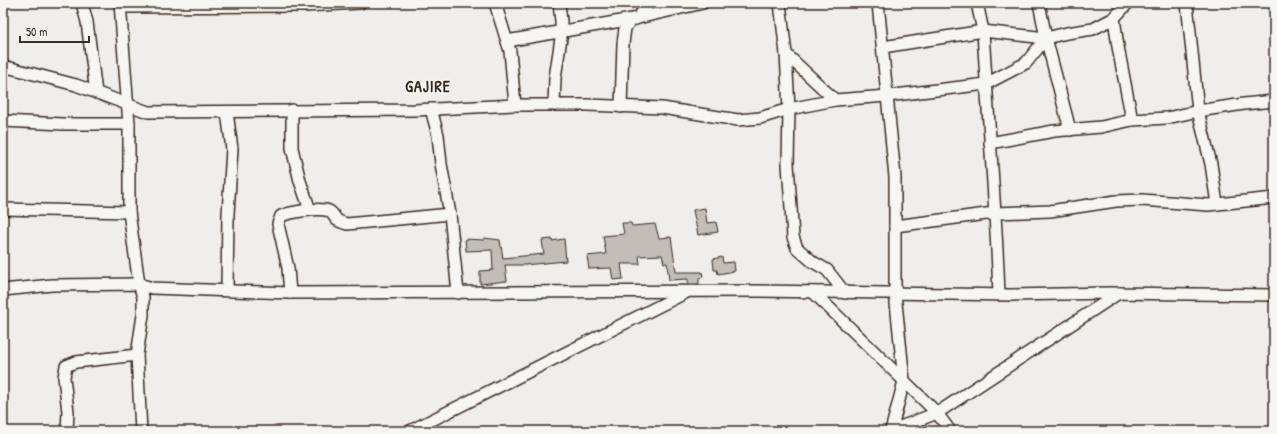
<svg xmlns="http://www.w3.org/2000/svg" width="1277" height="434" viewBox="0 0 1277 434" font-family="'Patrick Hand',sans-serif">
<style>
.building{fill:#c2bdb7;stroke:#3b2a1e}
.lines{fill:none;stroke-linecap:round;stroke-linejoin:round}
.minor-casing{stroke:#3b2a1e;stroke-width:14}
.minor{stroke:#f6f6f2;stroke-width:11}
.labels{text-anchor:middle;dominant-baseline:central;stroke-width:3;stroke-linejoin:round;paint-order:stroke}
.district-label{font-size:16px;font-weight:bold;letter-spacing:1px;fill:#3b2a1e;stroke:#f6f6f2}
</style>
<rect width="100%" height="100%" fill="#efeeea"/>
<filter id="ink" filterUnits="userSpaceOnUse"><feTurbulence type="fractalNoise" baseFrequency=".025" numOctaves="2"/><feDisplacementMap in="SourceGraphic" scale="8" xChannelSelector="R" yChannelSelector="G"/><feConvolveMatrix kernelMatrix="1 2 1 2 8 2 1 2 1" color-interpolation-filters="sRGB"/></filter>
<g filter="url(#ink)">
<g class="building">
<polygon points="705,208 707,223 716,222 718,232 698,235 693,210"/>
<polygon points="622,223 631,223 632,226 655,224 659,238 671,237 676,272 702,272 703,277 699,278 699,284 688,284 688,279 669,280 667,263 664,263 662,255 639,256 640,264 621,264 623,279 613,280 611,268 589,269 587,256 606,254 603,236 624,234"/>
<polygon points="484,238 500,240 503,258 544,254 542,240 552,239 552,241 564,239 566,261 524,265 505,265 507,281 480,284 480,271 493,270 492,250 466,251 465,239 484,240"/>
<polygon points="722,257 723,263 734,262 735,271 718,274 717,270 714,270 713,259"/>
</g>
<g class="lines">
<defs>
<g id="minor">
<polyline points="82,3 87,22 96,93"/>
<polyline points="120,3 129,124 129,212 139,284 143,297 143,315 137,355 141,431"/>
<polyline points="495,3 510,51 515,105"/>
<polyline points="780,3 786,54 789,109 788,164 793,237 797,248 813,262 827,270 845,293"/>
<polyline points="878,3 895,177 895,293 904,381 891,431"/>
<path d="M977 3 983 31C988 119 996 207 999 295"/>
<polyline points="1187,3 1198,111 1211,164 1217,204"/>
<polyline points="121,7 304,6 360,3"/>
<polyline points="1114,18 1118,47 1132,120"/>
<polyline points="1046,38 1070,130"/>
<polyline points="507,41 638,18 703,3"/>
<polyline points="883,47 983,31 1046,38 1039,3"/>
<polyline points="786,54 835,100"/>
<polyline points="3,66 76,85 148,112 415,110 515,105 588,105 662,108 738,120 760,118 789,109 835,100 887,96 986,84 1026,63 1046,38 1067,33 1093,29 1114,18 1128,3"/>
<polyline points="554,105 555,78 561,38 561,21 559,3"/>
<polyline points="621,107 623,44 625,28 630,21 638,18 649,3"/>
<polyline points="431,109 438,135 441,164 450,214 458,293"/>
<polyline points="292,110 292,148 300,181 310,210"/>
<polyline points="227,112 232,149 228,214 227,290"/>
<polyline points="3,121 63,124 129,124"/>
<polyline points="990,143 1054,131 1101,127 1132,120 1167,118 1198,111 1244,104 1274,101"/>
<polyline points="3,209 129,212"/>
<polyline points="895,226 994,213 1050,211 1116,201 1142,200 1208,205 1274,198"/>
<polyline points="3,290 52,285 139,284 152,288 290,293 760,291 1011,295 1110,293 1274,295"/>
<polyline points="813,292 937,413 950,431"/>
<path d="M290 293 288 268 278 224 281 216C291 212 319 207 329 211 333 213 334 217 337 220 340 222 344 223 347 224L450 214"/>
<polyline points="67,431 68,412 64,377 66,366 76,362 137,355"/>
<polyline points="410,431 685,293"/>
<polyline points="890,431 937,413 1119,293"/>
</g>
</defs>
<use href="#minor" class="minor-casing"/>
<use href="#minor" class="minor"/>
</g>
</g>
<g class="labels">
<g class="district-label">
<text x="428" y="86">GAJIRE</text>
</g>
</g>
<rect width="1277" height="434" fill="none" stroke="#f6f6f2" stroke-width="16"/>
<rect x="8" y="8" width="1261" height="418" fill="none" stroke="#3b2a1e" stroke-width="1.5" filter="url(#ink)"/>
<path d="M20 36v6h69v-6" fill="none" stroke="#3b2a1e" stroke-width="2"/>
<text x="26" y="36" font-size="12" fill="#3b2a1e" stroke="#f6f6f2" stroke-width="3" paint-order="stroke">50 m</text>
</svg>
